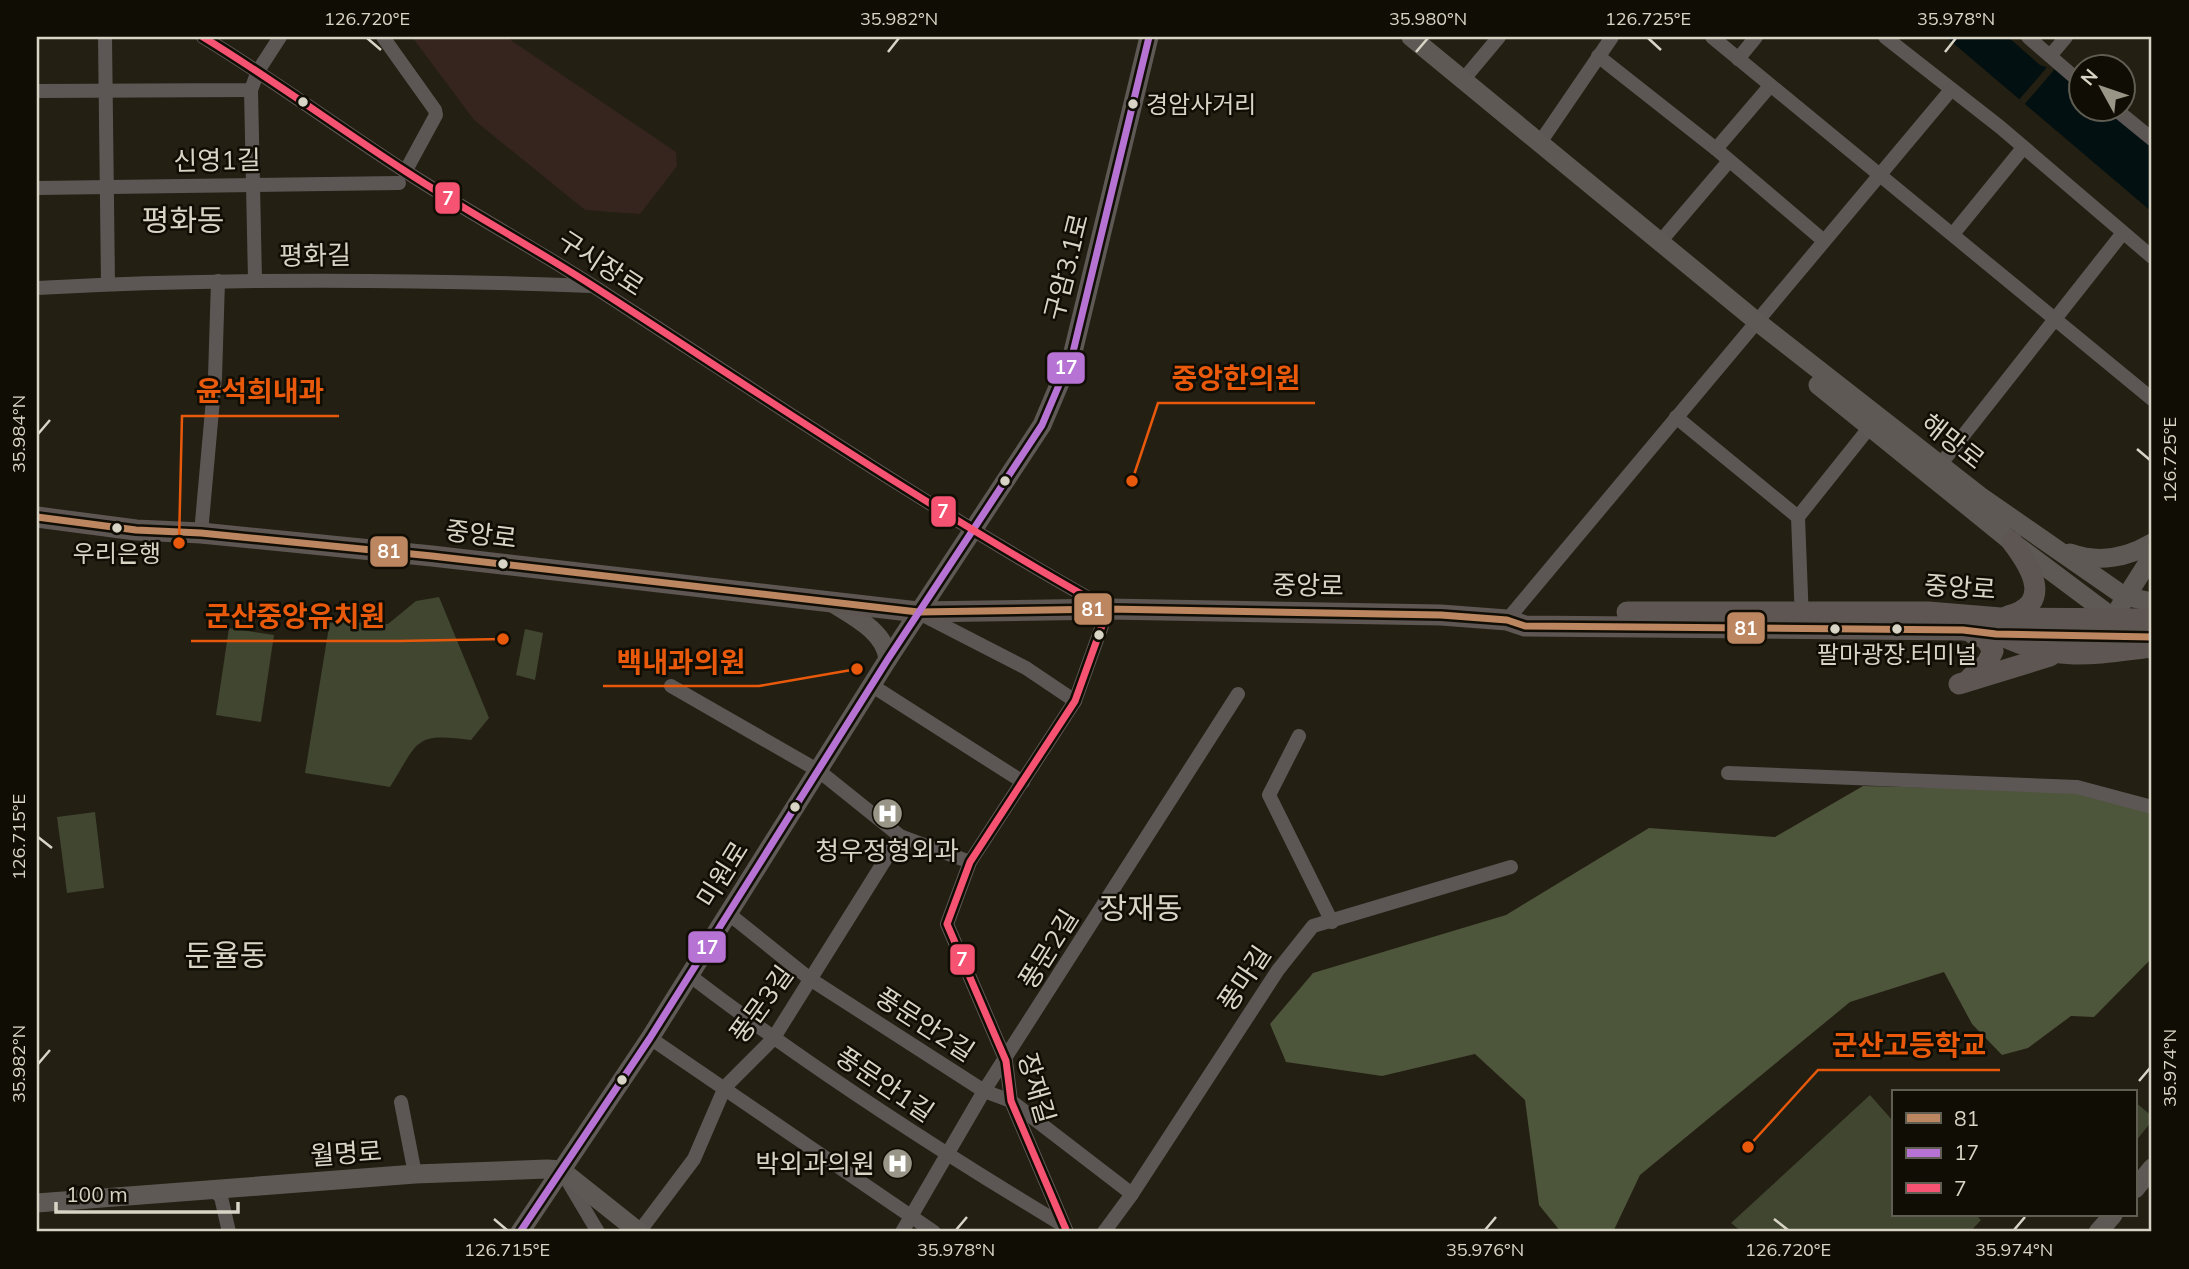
<svg xmlns="http://www.w3.org/2000/svg" width="2189" height="1269" viewBox="0 0 2189 1269" font-family="Mulish,'Noto Sans KR',sans-serif">
<style>
.commercial{fill:#35251e}
.green{fill:#404630}
.forest{fill:#4d553b}
.water{fill:#031011}
.pier{fill:#231f12}
.lines{fill:none;stroke-linecap:round;stroke-linejoin:round}
.street{stroke:#5c5755;stroke-width:14}
.secondary{stroke:#5e5955;stroke-width:19}
.primary{stroke:#5d5652;stroke-width:21}
.bus-1-casing{stroke:#100d04;stroke-width:12}
.bus-2-casing{stroke:#100d04;stroke-width:12}
.bus-3-casing{stroke:#100d04;stroke-width:12}
.bus-1{stroke:#bb8660;stroke-width:7}
.bus-2{stroke:#b673d3;stroke-width:7}
.bus-3{stroke:#f65372;stroke-width:7}
.ticks{fill:none;stroke:#d9d5c6;stroke-width:2.5}
.bus-dot{fill:#d9d5c6;stroke:#100d04;stroke-width:2.5}
.labels{text-anchor:middle;dominant-baseline:central;stroke-width:5;stroke-linejoin:round;paint-order:stroke}
.bus-label{font-size:24px;fill:#d9d5c6;stroke:#100d04}
.street-label{font-size:26px;fill:#d9d5c6;stroke:#100d04}
.poi-label{font-size:26px;fill:#d9d5c6;stroke:#100d04}
.quarter-label{font-size:30px;fill:#d9d5c6;stroke:#100d04}
.leader{fill:none;stroke:#e8590c;stroke-width:2.5}
.callout-dot{fill:#e8590c;stroke:#100d04;stroke-width:2.5}
.callout-label{font-size:28px;text-anchor:middle;font-weight:bold;fill:#e8590c;stroke:#100d04;stroke-width:5;stroke-linejoin:round;paint-order:stroke}
.line-badge{stroke:#100d04;stroke-width:2.5}
.badge-label{font-size:19px;text-anchor:middle;font-weight:bold;fill:#fff}
.neatline{fill:none;stroke:#d9d5c6;stroke-width:2.5}
.ticks-label{font-size:18px;text-anchor:middle;fill:#d9d5c6}
</style>
<rect width="100%" height="100%" fill="#231f12"/>
<polygon class="commercial" points="412,37 506,37 676,152 677,166 640,214 585,210 474,120"/>
<g class="green">
<path d="M439 597 489 718 471 740C413 732 419 741 390 787L305 773 330 621 388 624 416 601Z"/>
<polygon points="229,628 274,635 261,722 216,715"/>
<polygon points="525,629 543,633 535,680 516,675"/>
<polygon points="95,812 104,888 67,893 57,817"/>
<polygon points="1870,1095 1893,1121 1893,1215 1976,1215 1981,1220 1970,1232 1742,1232 1731,1223"/>
<polygon points="2135,1102 2152,1116 2152,1121 2135,1142"/>
</g>
<polygon class="forest" points="1863,786 2083,791 2152,813 2152,958 2094,1017 2071,1016 2028,1048 2002,1055 1972,1024 1944,972 1850,1002 1640,1175 1613,1232 1561,1232 1539,1205 1525,1100 1475,1054 1382,1076 1286,1062 1270,1024 1313,973 1506,915 1649,828 1775,837"/>
<polygon class="water" points="1946,37 2008,37 2040,65 2058,71 2080,89 2080,108 2106,109 2152,146 2152,212"/>
<polygon class="pier" points="2048,66 2054,70 2024,105 2018,101"/>
<g class="lines">
<g class="street">
<polyline points="105,37 108,284"/>
<path d="M203 37C272 79 337 127 405 171 466 211 531 246 593 286 763 396 931 510 1108 609L1075 701 970 862 947 924 1006 1061 1011 1101 1067 1232"/>
<polyline points="383,37 435,110 436,115 405,172"/>
<polyline points="1712,37 2152,399"/>
<polyline points="1885,37 2000,127 2152,257"/>
<polyline points="2028,37 2080,82"/>
<polyline points="1598,56 1716,149 1824,241"/>
<polyline points="2050,56 2066,37"/>
<polyline points="1738,59 1756,37"/>
<polyline points="1463,80 1499,37"/>
<polyline points="251,90 255,280"/>
<polyline points="37,91 251,90 258,71 280,37"/>
<polyline points="2114,108 2152,139"/>
<polyline points="1539,144 1612,37"/>
<polyline points="1716,149 1770,86"/>
<polyline points="37,188 399,183"/>
<polyline points="1953,234 2023,148"/>
<polyline points="1660,242 1729,161"/>
<path d="M37 288C222 278 406 279 592 286"/>
<polyline points="1676,417 1798,517"/>
<polyline points="1940,465 2122,234"/>
<polyline points="1798,517 1869,428"/>
<polyline points="1798,517 1802,621"/>
<polyline points="201,533 215,377 218,281"/>
<polyline points="921,614 1026,668 1075,701"/>
<polyline points="1507,620 1950,91"/>
<polyline points="871,685 1023,782"/>
<polyline points="671,686 819,771 900,836 970,862"/>
<polyline points="1299,736 1269,795 1332,922"/>
<polyline points="1728,773 2077,787 2152,807"/>
<polyline points="729,914 810,979 984,1091 1011,1101 1132,1194"/>
<path d="M689 975C808 1066 933 1147 1061 1224"/>
<polyline points="650,1038 934,1232"/>
<polyline points="401,1102 415,1174"/>
<polyline points="563,1173 598,1232"/>
<polyline points="214,1191 221,1197 229,1232"/>
<polyline points="639,1232 694,1159 725,1087 773,1039 900,836"/>
<polyline points="902,1232 984,1091 1238,694"/>
<polyline points="1104,1232 1132,1194 1278,970 1313,926 1511,867"/>
</g>
<g class="secondary">
<polyline points="1411,37 1755,320 1980,496 2124,596 2152,602"/>
<polyline points="1818,385 2012,542 2115,619"/>
<path d="M2070 553C2098 563 2127 558 2152 543"/>
<path d="M831 602C853 616 885 631 888 659"/>
<polyline points="2119,608 2152,556"/>
<polyline points="2135,1189 2152,1168"/>
<polyline points="37,1203 415,1174 547,1169 561,1170 639,1232"/>
<polyline points="520,1232 650,1038 888,659 1042,425 1073,352 1149,37"/>
<polyline points="2098,1232 2113,1215"/>
</g>
<g class="primary">
<polyline points="37,517 136,530 201,533 432,556 918,612 1108,609 1441,615 1507,620 1525,626 1963,630 1996,634 2152,637"/>
<polyline points="1627,612 1928,612 2001,618 2152,619"/>
<path d="M2008 616C2054 604 2031 567 2012 542"/>
<path d="M2004 637C2059 662 2094 654 2152 647"/>
<polyline points="1970,678 1987,663 1993,651 1986,639 1972,633"/>
<polyline points="1959,684 2050,656"/>
</g>
<defs>
<polyline id="bus-1" points="37,517 136,530 201,533 432,556 918,612 1108,609 1441,615 1507,620 1525,626 1963,630 1996,634 2152,637"/>
<polyline id="bus-2" points="520,1232 650,1038 888,659 1042,425 1073,352 1149,37"/>
<path id="bus-3" d="M203 37C272 79 337 127 405 171 466 211 531 246 593 286 763 396 931 510 1108 609L1075 701 970 862 947 924 1006 1061 1011 1101 1067 1232"/>
</defs>
<use href="#bus-1" class="bus-1-casing"/>
<use href="#bus-2" class="bus-2-casing"/>
<use href="#bus-3" class="bus-3-casing"/>
<use href="#bus-1" class="bus-1"/>
<use href="#bus-2" class="bus-2"/>
<use href="#bus-3" class="bus-3"/>
</g>
<path class="ticks" d="M367 38 381 50M1648 38 1661 50M888 52 899 38M1416 52 1428 38M1945 52 1956 38M38 434 50 420M2137 449 2150 460M38 837 52 848M38 1064 50 1050M2139 1081 2150 1068M494 1219 507 1230M1774 1219 1788 1230M956 1230 967 1217M1485 1230 1496 1217M2014 1230 2025 1217"/>
<defs>
<symbol id="hospital-disc" viewBox="-11 -11 22 22"><circle r="9.5" fill="#999587" stroke="#100d04"/><path d="M-5-5h3v3.5h4V-5h3V5h-3V1.5h-4V5h-3Z" fill="#fff"/></symbol>
</defs>
<g fill-rule="evenodd">
<use href="#hospital-disc" x="870" y="796" width="35" height="35"/>
<use href="#hospital-disc" x="880" y="1146" width="35" height="35"/>
</g>
<g class="bus-dot">
<circle cx="303" cy="102" r="6"/>
<circle cx="1133" cy="104" r="6"/>
<circle cx="1005" cy="481" r="6"/>
<circle cx="117" cy="528" r="6"/>
<circle cx="503" cy="564" r="6"/>
<circle cx="1835" cy="629" r="6"/>
<circle cx="1897" cy="629" r="6"/>
<circle cx="1099" cy="635" r="6"/>
<circle cx="795" cy="807" r="6"/>
<circle cx="622" cy="1080" r="6"/>
</g>
<g class="labels">
<g class="bus-label">
<text x="1146" y="104" text-anchor="start">경암사거리</text>
<text x="117" y="553">우리은행</text>
<text x="1897" y="654">팔마광장.터미널</text>
</g>
<g class="street-label">
<text transform="translate(217 160) rotate(-1)">신영1길</text>
<text transform="translate(315 255) rotate(-1)">평화길</text>
<text transform="translate(601 263) rotate(33)">구시장로</text>
<text transform="translate(1066 267) rotate(-76)">구암3.1로</text>
<text transform="translate(1953 441) rotate(38)">해망로</text>
<text transform="translate(481 534) rotate(7)">중앙로</text>
<text transform="translate(1308 585) rotate(1)">중앙로</text>
<text transform="translate(1960 587) rotate(4)">중앙로</text>
<text transform="translate(722 874) rotate(-58)">미원로</text>
<text transform="translate(1048 949) rotate(-58)">풍문2길</text>
<text transform="translate(1244 978) rotate(-56)">풍마길</text>
<text transform="translate(761 1004) rotate(-54)">풍문3길</text>
<text transform="translate(925 1024) rotate(33)">풍문안2길</text>
<text transform="translate(885 1084) rotate(34)">풍문안1길</text>
<text transform="translate(1037 1088) rotate(74)">장재길</text>
<text transform="translate(346 1153) rotate(-4)">월명로</text>
</g>
<g class="poi-label">
<text x="887" y="850">청우정형외과</text>
<text x="875" y="1163" text-anchor="end">박외과의원</text>
</g>
<g class="quarter-label">
<text x="183" y="220">평화동</text>
<text x="1141" y="908">장재동</text>
<text x="226" y="955">둔율동</text>
</g>
</g>
<path class="leader" d="M1132 481L1158 403H1315M179 543L182 416H339M503 639L399 641H191M857 669L759 686H603M1748 1147L1818 1070H2000"/>
<g class="callout-dot">
<circle cx="1132" cy="481" r="7"/>
<circle cx="179" cy="543" r="7"/>
<circle cx="503" cy="639" r="7"/>
<circle cx="857" cy="669" r="7"/>
<circle cx="1748" cy="1147" r="7"/>
</g>
<g class="callout-label">
<text x="1236" y="388">중앙한의원</text>
<text x="260" y="401">윤석희내과</text>
<text x="295" y="626">군산중앙유치원</text>
<text x="681" y="672">백내과의원</text>
<text x="1909" y="1055">군산고등학교</text>
</g>
<g class="line-badge">
<rect x="434" y="181" width="27" height="34" rx="7" fill="#f65372"/>
<rect x="1046" y="351" width="40" height="34" rx="7" fill="#b673d3"/>
<rect x="930" y="495" width="27" height="33" rx="7" fill="#f65372"/>
<rect x="369" y="535" width="40" height="33" rx="7" fill="#bb8660"/>
<rect x="1073" y="592" width="40" height="34" rx="7" fill="#bb8660"/>
<rect x="1726" y="611" width="40" height="34" rx="7" fill="#bb8660"/>
<rect x="687" y="930" width="40" height="34" rx="7" fill="#b673d3"/>
<rect x="949" y="943" width="27" height="33" rx="7" fill="#f65372"/>
</g>
<g class="badge-label">
<text x="448" y="205">7</text>
<text x="1066" y="374">17</text>
<text x="943" y="518">7</text>
<text x="389" y="558">81</text>
<text x="1093" y="616">81</text>
<text x="1746" y="635">81</text>
<text x="707" y="954">17</text>
<text x="962" y="966">7</text>
</g>
<rect width="2189" height="1269" fill="none" stroke="#100d04" stroke-width="77"/>
<rect x="1892" y="1090" width="245" height="126" fill="#100d04" stroke="#605d52" stroke-width="2"/>
<rect x="1906" y="1113" width="35" height="10" fill="#bb8660" stroke="#605d52" stroke-width="2"/>
<text x="1954" y="1126" font-size="21" fill="#d9d5c6">81</text>
<rect x="1906" y="1148" width="35" height="10" fill="#b673d3" stroke="#605d52" stroke-width="2"/>
<text x="1954" y="1160" font-size="21" fill="#d9d5c6">17</text>
<rect x="1906" y="1183" width="35" height="10" fill="#f65372" stroke="#605d52" stroke-width="2"/>
<text x="1954" y="1196" font-size="21" fill="#d9d5c6">7</text>
<g transform="translate(2102 88) rotate(310)"><circle r="33" fill="#100d04" stroke="#605d52" stroke-width="2"/>
<path d="M0-5L12 26L0 18L-12 26Z" fill="#999587"/>
<text y="-10" font-size="19" font-weight="bold" text-anchor="middle" fill="#d9d5c6">N</text>
</g>
<path d="M56 1202v10h182v-10" fill="none" stroke="#d9d5c6" stroke-width="3.5"/>
<text x="66" y="1202" font-size="21" fill="#d9d5c6" stroke="#100d04" stroke-width="5" paint-order="stroke">100 m</text>
<rect x="38" y="38" width="2112" height="1192" class="neatline"/>
<g class="ticks-label">
<text x="367" y="25">126.720°E</text>
<text x="899" y="25">35.982°N</text>
<text x="1428" y="25">35.980°N</text>
<text x="1648" y="25">126.725°E</text>
<text x="1956" y="25">35.978°N</text>
<text transform="translate(19 434) rotate(-90)" y="6">35.984°N</text>
<text transform="translate(2170 460) rotate(-90)" y="6">126.725°E</text>
<text transform="translate(19 837) rotate(-90)" y="6">126.715°E</text>
<text transform="translate(19 1064) rotate(-90)" y="6">35.982°N</text>
<text transform="translate(2170 1068) rotate(-90)" y="6">35.974°N</text>
<text x="507" y="1256">126.715°E</text>
<text x="956" y="1256">35.978°N</text>
<text x="1485" y="1256">35.976°N</text>
<text x="1788" y="1256">126.720°E</text>
<text x="2014" y="1256">35.974°N</text>
</g>
</svg>
